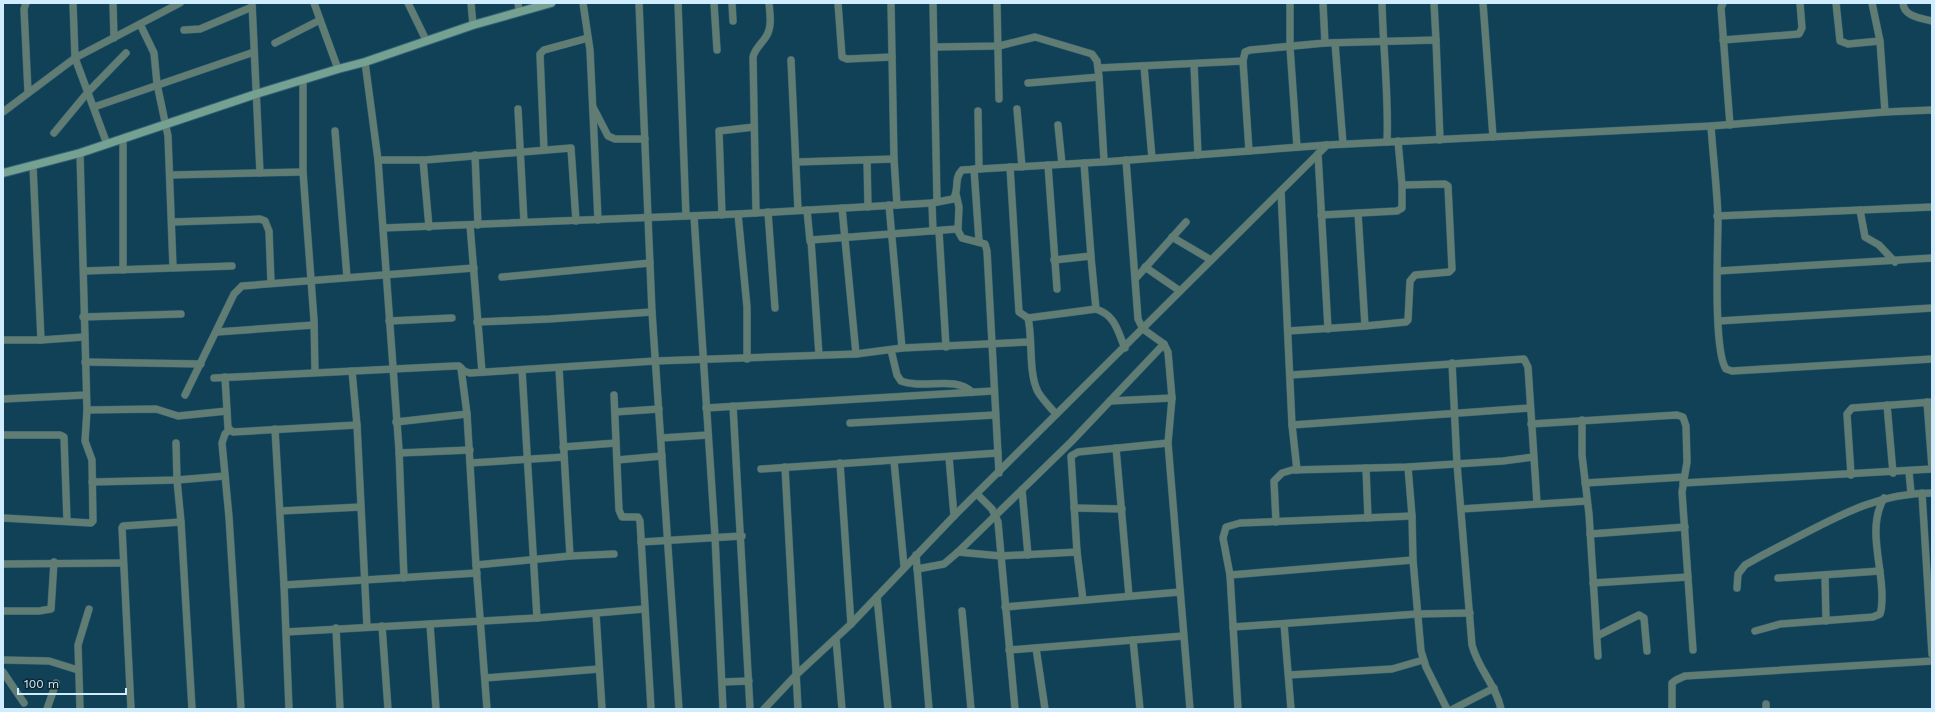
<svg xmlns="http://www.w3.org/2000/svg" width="1935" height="712" viewBox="0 0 1935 712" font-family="'Work Sans',sans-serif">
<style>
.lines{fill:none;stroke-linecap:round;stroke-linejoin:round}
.street-casing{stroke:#336075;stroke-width:8}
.secondary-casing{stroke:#336075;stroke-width:10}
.street{stroke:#617d73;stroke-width:7}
.secondary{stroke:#74a192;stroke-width:8}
</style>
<rect width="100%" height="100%" fill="#114157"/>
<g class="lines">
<defs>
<g id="street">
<polyline points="26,3 24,9 28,92"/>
<polyline points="73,3 75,58 107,144"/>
<polyline points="113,3 114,38"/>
<polyline points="252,3 260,173"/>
<polyline points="314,3 338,69"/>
<polyline points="408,3 426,40"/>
<polyline points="471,3 473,25"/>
<polyline points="518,3 519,10"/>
<polyline points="583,3 590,50 598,220"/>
<polyline points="639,3 652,312 679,709"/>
<polyline points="678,3 686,216"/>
<polyline points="714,3 717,50"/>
<polyline points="732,3 733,21"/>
<polyline points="838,3 842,57 847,59 892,57"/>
<polyline points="891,3 894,159 897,205"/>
<polyline points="933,3 937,202"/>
<polyline points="997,3 999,99"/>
<polyline points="1290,3 1290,47 1297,147"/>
<polyline points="1323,3 1325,43"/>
<path d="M1382 3C1383 49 1389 96 1387 142"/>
<polyline points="1434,3 1436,40"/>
<polyline points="1483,3 1493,137"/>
<polyline points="1723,3 1721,8 1730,125"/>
<polyline points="1836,3 1840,41 1848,44 1880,41"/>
<polyline points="1872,3 1880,41 1885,112"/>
<path d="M1903 3C1904 17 1921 18 1932 21"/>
<polyline points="140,24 154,53 157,84 168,136 173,267"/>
<polyline points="184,30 200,29 252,7"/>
<polyline points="1723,40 1799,34 1802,28 1800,3"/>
<polyline points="275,43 320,20"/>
<polyline points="1335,43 1343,144"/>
<polyline points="791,60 798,210"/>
<polyline points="365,62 378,160 399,450 404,578"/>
<polyline points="1194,64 1198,155"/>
<polyline points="1144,66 1152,158"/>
<polyline points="1098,68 1243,61"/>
<polyline points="303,80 303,172 314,320 315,372"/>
<polyline points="1028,83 1099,77"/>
<polyline points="94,107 254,52"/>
<polyline points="593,107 608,136 615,139 645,139"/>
<polyline points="518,109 524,222"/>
<polyline points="1017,109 1022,167"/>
<polyline points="978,111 979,169"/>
<polyline points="3,112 75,58 180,3"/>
<polyline points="1058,125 1062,164"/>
<path d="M1711 126C1713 157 1717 187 1718 218 1718 246 1713 350 1726 369L1732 371 1932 359"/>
<polyline points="335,131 347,277"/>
<polyline points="54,133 88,92 126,53"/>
<polyline points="123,139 123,270"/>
<polyline points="544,150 540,54 544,50 588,38"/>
<polyline points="1249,151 1243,61 1245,52 1250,50 1325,43 1436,40 1440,140"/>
<polyline points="1318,154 1328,329"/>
<polyline points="475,155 478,225"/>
<polyline points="378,160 425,160 571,148 576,221"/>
<polyline points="423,160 429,227"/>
<polyline points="867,160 868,207"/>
<polyline points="1126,160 1138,319 1143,329 1164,344 1168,352 1172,398 1168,443 1190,709"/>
<polyline points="796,162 894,159"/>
<polyline points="1103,162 1327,145 1711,126 1885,112 1932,110"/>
<polyline points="1048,165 1057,289"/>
<polyline points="33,166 41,340"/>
<path d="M1010 167 1019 312 1028 318C1033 338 1028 373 1038 392 1043 400 1050 407 1056 414"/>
<polyline points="974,169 979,241"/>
<polyline points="170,175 303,172"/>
<polyline points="1281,191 1292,425 1297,470"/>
<polyline points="956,194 959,207 958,229"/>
<polyline points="932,203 933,231"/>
<polyline points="889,205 902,348"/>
<polyline points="842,208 856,354"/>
<polyline points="807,210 810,241"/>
<polyline points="1860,210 1865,237 1879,245 1895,262"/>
<polyline points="768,212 775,308"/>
<path d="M756 213 753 57C755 48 762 44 767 35 772 26 770 14 769 3"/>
<polyline points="1358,213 1365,326"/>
<polyline points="738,214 747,307 747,359"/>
<polyline points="722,215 719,131 754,127"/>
<polyline points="1321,215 1397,211 1402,208 1402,185 1398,141"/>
<polyline points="694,216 715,536 723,709"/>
<polyline points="1717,216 1932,207"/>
<polyline points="172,222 260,219 265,221 269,231 271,283"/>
<polyline points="470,225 482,372"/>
<path d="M383 228 738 214 932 203 953 199C960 190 953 179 962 170L1102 162 1104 160 1099 77 1097 61 1092 54 1035 37 999 46 934 47"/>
<polyline points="939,231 946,347"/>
<polyline points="1172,237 1211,260"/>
<path d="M1091 257 1096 309C1116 316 1117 330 1125 348"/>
<polyline points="1054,260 1091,256 1084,163"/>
<polyline points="1145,267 1180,291"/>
<polyline points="84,271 232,266"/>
<polyline points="1718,271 1932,258"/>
<polyline points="502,277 650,263"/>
<polyline points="1136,278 1186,222"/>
<polyline points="83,317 181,314"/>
<polyline points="1028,318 1096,309"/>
<polyline points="389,321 452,318"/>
<polyline points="1719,321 1932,308"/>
<polyline points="477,322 549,319 652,312"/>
<polyline points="1288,331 1365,326 1406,322 1408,320 1410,281 1415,275 1449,272 1452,269 1448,186 1445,184 1402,185"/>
<polyline points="217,332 314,325"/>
<polyline points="3,340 41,340 84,337"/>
<path d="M891 350 897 375 901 381C924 390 954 375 972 392"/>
<polyline points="819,355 811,240 957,229 962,238 985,244 987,251 999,473"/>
<polyline points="85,362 201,364"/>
<path d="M1452 363 1457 464 1472 645C1478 669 1496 685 1501 709"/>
<polyline points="461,368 467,414 476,565 487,709"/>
<polyline points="559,368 570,556"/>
<polyline points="522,370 537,618"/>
<polyline points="352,371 357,425 367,627"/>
<polyline points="1291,375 1524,359 1528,367 1537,503"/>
<polyline points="225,377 228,428 233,432 357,425"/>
<polyline points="214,378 454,366 459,366 464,371 470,373 655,361 856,354 902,348 1029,342"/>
<polyline points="185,395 234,294 242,286 474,268"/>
<polyline points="614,395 619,510 622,517 638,517 640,521 651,709"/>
<polyline points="3,399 86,395"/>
<polyline points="1110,401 1172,398"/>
<polyline points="1927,402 1932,468"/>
<polyline points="1887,405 1893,473"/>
<polyline points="733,406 750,709"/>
<polyline points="706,408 993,391"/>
<polyline points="87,410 156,409 178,416 227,411"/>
<polyline points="615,412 659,409"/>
<polyline points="1582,420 1582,455 1589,514 1598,656"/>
<polyline points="396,422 467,414"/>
<polyline points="850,423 995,415"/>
<polyline points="1531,424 1677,415 1683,417 1686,426 1687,462 1682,492 1693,650"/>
<polyline points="1292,425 1530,408"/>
<polyline points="275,429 284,585 289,709"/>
<polyline points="229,430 225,434 222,443 229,517 241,709"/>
<polyline points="3,435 60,435 64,437 67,521"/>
<polyline points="661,438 708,435"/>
<polyline points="176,443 177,480 181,522 192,709"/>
<polyline points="563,447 616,443"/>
<polyline points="1116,448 1129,596"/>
<polyline points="399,453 470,450"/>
<polyline points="949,457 954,516"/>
<polyline points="617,460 662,456"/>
<polyline points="894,461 904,566"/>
<polyline points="470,463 564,457"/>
<polyline points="840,463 851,624"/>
<polyline points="785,467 798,709"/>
<polyline points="1408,467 1412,516 1413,560 1421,651 1426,667 1447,709"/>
<polyline points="1366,468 1368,518"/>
<polyline points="761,469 998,453"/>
<polyline points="1909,472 1911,493"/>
<polyline points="1851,475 1847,414 1852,408 1932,402"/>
<polyline points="92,482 177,480 225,476"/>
<polyline points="1585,483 1684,477"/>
<polyline points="1683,483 1932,469"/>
<polyline points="1022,490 1028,555"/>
<polyline points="1922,493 1932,654"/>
<polyline points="977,494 992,509 998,522 1015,709"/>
<polyline points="1074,508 1122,509"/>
<polyline points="1461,509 1587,501"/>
<polyline points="280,511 361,507"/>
<polyline points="3,518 91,523 93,521 92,460 85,441 87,410 80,153"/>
<polyline points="1276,522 1274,481 1282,473 1292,470 1408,467 1503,461 1533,457"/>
<polyline points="1590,534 1685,527"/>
<polyline points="641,542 742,536"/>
<polyline points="958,552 1001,556 1077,552"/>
<polyline points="916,555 929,709"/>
<polyline points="3,564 123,563"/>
<polyline points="476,565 570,556 614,554"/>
<polyline points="917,569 944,564 958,552 1071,442 1164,344"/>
<polyline points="1230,575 1413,560"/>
<polyline points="1825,575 1826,621"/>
<polyline points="1778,578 1880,571"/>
<polyline points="1593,583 1688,577"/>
<polyline points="284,585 477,573"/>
<path d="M1737 588 1738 574 1745 565C1759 557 1772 550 1786 543 1835 518 1875 493 1932 493"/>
<polyline points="877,597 888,709"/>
<polyline points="1083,600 1077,552 1071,456 1078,452 1168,443"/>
<polyline points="1005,607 1180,592"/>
<polyline points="3,611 39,611 51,609 54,562"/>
<polyline points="962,611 971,709"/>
<polyline points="596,614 602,709"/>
<polyline points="430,624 436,709"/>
<polyline points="1284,624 1291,709"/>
<polyline points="382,626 388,709"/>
<polyline points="1233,627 1417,614 1470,613"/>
<polyline points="336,628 340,709"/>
<path d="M1755 631 1780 624 1873 617 1880 614C1882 609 1882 602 1882 596 1882 563 1867 528 1884 498"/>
<polyline points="286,632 537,618 644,609"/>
<polyline points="1597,636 1639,615 1644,618 1647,651"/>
<polyline points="836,639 842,709"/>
<polyline points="1133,640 1140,709"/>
<polyline points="1036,648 1045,709"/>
<polyline points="1009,650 1183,636"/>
<polyline points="3,660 49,661 78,670"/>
<polyline points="3,672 24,703"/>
<polyline points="1289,675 1392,669 1423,660"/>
<polyline points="485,678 599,669"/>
<polyline points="722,682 749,681"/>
<polyline points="1766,704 1766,709"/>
<polyline points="47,709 56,683"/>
<polyline points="80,709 78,645 89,609"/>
<polyline points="131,709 122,528 123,526 181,522"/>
<polyline points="764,709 796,675 851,624 954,516 1327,145"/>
<polyline points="1238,709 1230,575 1223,538 1226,527 1240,523 1412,516"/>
<polyline points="1453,709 1494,688"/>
<polyline points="1672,709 1672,683 1676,680 1685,676 1932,661"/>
</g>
<polyline id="secondary" points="3,173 80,153 256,94 338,69 365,62 473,25 551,3"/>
</defs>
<use href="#street" class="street-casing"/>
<use href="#secondary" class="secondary-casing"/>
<use href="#street" class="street"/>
<use href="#secondary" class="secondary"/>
</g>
<rect width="1935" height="712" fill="none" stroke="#cfedfe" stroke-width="8"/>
<path d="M18 688v6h108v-6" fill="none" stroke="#cfedfe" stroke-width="2"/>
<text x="24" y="688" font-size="12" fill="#cfedfe" stroke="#0c2632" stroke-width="3" paint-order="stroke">100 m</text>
</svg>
